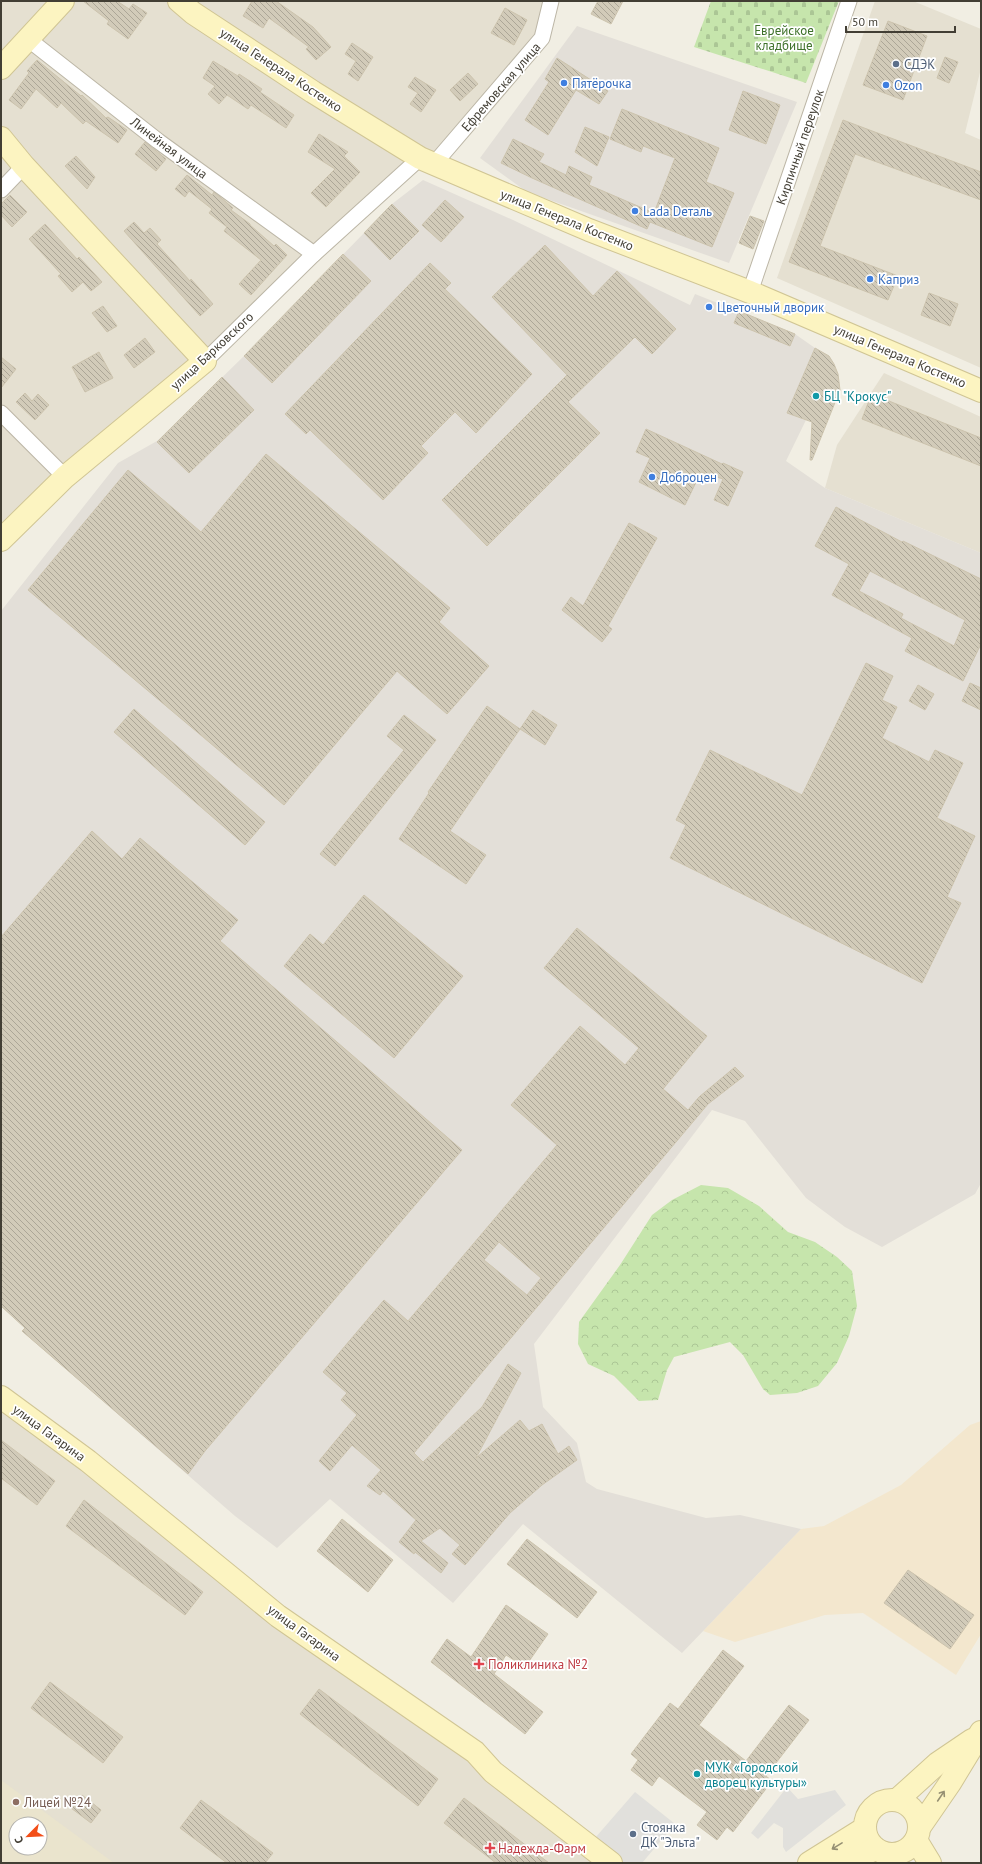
<svg xmlns="http://www.w3.org/2000/svg" width="982" height="1864" viewBox="0 0 982 1864" font-family="'PT Sans',sans-serif">
<style>
.residential{fill:#e5e0d1;fill-rule:evenodd}
.commercial{fill:#f3e7ce}
.industrial{fill:#e3dfd8}
.education{fill:#eae4cd;fill-rule:evenodd}
.forest{fill:url(#forest-crowns)}
.cemetery{fill:url(#cemetery-stones)}
.parking{fill:#e1e0dc}
.building{fill:url(#building-back-hatch);stroke:#ccc3ad;fill-rule:evenodd}
.lines{fill:none;stroke-linecap:round;stroke-linejoin:round}
.street-casing{stroke:#bcb6a6;stroke-width:17}
.secondary-casing{stroke:#d0c594;stroke-width:24}
.street{stroke:#fff;stroke-width:15}
.secondary{stroke:#fcf4c1;stroke-width:22}
.oneway{stroke:#969073}
.service-dot{fill:#5c6f8a;stroke:#fff;stroke-width:1.5}
.shop-dot{fill:#3f7fe0;stroke:#fff;stroke-width:1.5}
.culture-dot{fill:#0f9aa8;stroke:#fff;stroke-width:1.5}
.health-dot{fill:#e0444e;stroke:#fff;stroke-width:1.5}
.education-dot{fill:#8d6e63;stroke:#fff;stroke-width:1.5}
.labels{text-anchor:middle;dominant-baseline:central;stroke-width:3.5;stroke-linejoin:round;paint-order:stroke}
.park-label{font-size:13px;fill:#3e712a;stroke:#fff}
.service-label{font-size:13px;fill:#4e5e75;stroke:#fff;text-anchor:start}
.street-label{font-size:13px;fill:#423e34;stroke:#fff}
.shop-label{font-size:13px;fill:#366cbe;stroke:#fff;text-anchor:start}
.culture-label{font-size:13px;fill:#0d838f;stroke:#fff;text-anchor:start}
.health-label{font-size:13px;fill:#be3a42;stroke:#fff;text-anchor:start}
.education-label{font-size:13px;fill:#785e54;stroke:#fff;text-anchor:start}
</style>
<defs>
<pattern id="forest-crowns" width="20" height="18" patternUnits="userSpaceOnUse"><rect width="20" height="18" fill="#c6e5ac"/><path d="M2 6a3 3 0 1 1 6 0M12 15a3 3 0 1 1 6 0" fill="none" stroke="#abc695"/></pattern>
<pattern id="cemetery-stones" width="16" height="16" patternUnits="userSpaceOnUse"><rect width="16" height="16" fill="#c6e5ac"/><path d="M2 7V4a2 2 0 0 1 4 0v3zM10 15v-3a2 2 0 0 1 4 0v3z" fill="#abc695"/></pattern>
<pattern id="building-back-hatch" width="6" height="6" patternUnits="userSpaceOnUse"><rect width="6" height="6" fill="#d2cbb9"/><path d="M-1 5l2 2M0 0l6 6M5-1l2 2" fill="none" stroke="#aca697"/></pattern>
</defs>
<rect width="100%" height="100%" fill="#f1eee3"/>
<g class="residential">
<polygon points="1,1 551,1 542,38 434,164 420,158 1,540"/>
<polygon points="875,1 913,1 981,29 981,68 965,133 981,140 981,368 777,278"/>
<polygon points="884,373 981,417 981,553 825,488 837,445"/>
<path d="M1 1397 611 1863H1ZM16 1824H40V1848H16Z"/>
</g>
<polygon class="commercial" points="981,1421 981,1634 956,1675 863,1613 825,1615 735,1642 703,1631 801,1529 824,1526 901,1485 970,1425"/>
<g class="industrial">
<polygon points="577,26 797,102 729,263 527,192 480,158"/>
<polygon points="423,180 513,220 690,305 695,294 795,334 815,348 787,413 806,420 786,461 825,488 981,553 981,1183 975,1194 882,1247 845,1227 806,1198 745,1121 712,1110 534,1344 543,1407 577,1443 586,1482 597,1489 706,1518 740,1515 801,1529 682,1653 523,1524 453,1603 330,1499 277,1548 235,1516 22,1331 25,1328 1,1306 1,611 118,463 157,441 244,356 364,233 392,204"/>
</g>
<path class="education" d="M1 1780 114 1863H1ZM16 1824H40V1848H16Z"/>
<polygon class="forest" points="701,1185 728,1188 759,1206 788,1232 815,1242 837,1257 852,1271 857,1306 849,1336 837,1363 818,1386 797,1393 770,1395 763,1389 743,1355 730,1342 674,1357 667,1370 658,1400 639,1401 614,1376 588,1364 578,1344 579,1322 620,1265 652,1215 672,1200"/>
<polygon class="cemetery" points="711,1 839,1 806,83 694,47"/>
<g class="parking">
<polygon points="787,1787 798,1799 835,1790 846,1805 786,1852 783,1847 783,1828 774,1823 758,1839 751,1833"/>
<polygon points="635,1792 675,1824 642,1863 611,1863 589,1845"/>
</g>
<g class="building">
<polygon points="83,1 117,1 129,9 133,4 147,13 128,39 107,24 109,21"/>
<polygon points="252,1 276,1 313,27 331,47 316,60 306,49 309,47 269,18 263,28 243,16"/>
<polygon points="598,1 623,1 611,24 591,14"/>
<polygon points="505,8 527,20 514,45 491,33"/>
<polygon points="888,21 927,36 903,100 863,85"/>
<polygon points="352,43 373,57 358,81 348,74 356,61 345,54"/>
<polygon points="945,57 958,62 949,83 937,78"/>
<polygon points="557,58 608,91 599,104 576,90 548,135 525,120 549,82 545,79"/>
<polygon points="37,60 81,96 82,95 106,118 108,117 127,130 118,143 86,121 83,124 61,103 57,108 36,89 21,109 9,100 29,73 27,71"/>
<polygon points="213,61 238,76 239,74 262,89 260,92 294,115 286,128 251,105 248,109 227,95 219,104 208,94 215,86 203,78"/>
<polygon points="468,73 478,84 460,101 450,90"/>
<polygon points="415,77 436,90 421,112 410,104 418,93 408,87"/>
<polygon points="743,91 780,105 766,144 729,130"/>
<polygon points="622,109 719,148 706,182 734,193 712,247 650,222 647,229 532,178 501,163 513,139 544,154 539,162 566,175 569,166 592,177 589,185 654,213 675,158 643,146 641,152 610,139"/>
<polygon points="843,120 981,172 981,200 855,154 820,246 898,276 888,300 789,262"/>
<polygon points="585,127 609,137 597,166 575,152"/>
<polygon points="319,134 348,152 344,156 360,172 326,207 311,193 335,169 308,152"/>
<polygon points="145,142 166,159 156,171 135,154"/>
<polygon points="76,156 95,177 87,189 65,166"/>
<polygon points="187,175 212,195 214,192 233,208 231,210 250,224 250,225 274,246 276,244 287,255 251,295 239,284 261,260 224,231 227,227 209,213 212,209 189,191 185,197 175,189"/>
<polygon points="10,195 27,212 12,227 1,215 1,204"/>
<polygon points="445,200 464,217 441,242 422,225"/>
<polygon points="392,204 419,231 390,260 364,233"/>
<polygon points="750,216 764,221 753,249 739,243"/>
<polygon points="134,222 144,233 150,228 161,240 157,244 190,281 191,279 213,304 200,316 124,231"/>
<polygon points="45,224 77,259 79,257 102,282 91,291 83,282 72,292 58,276 61,274 29,239"/>
<polygon points="545,245 593,296 617,271 676,329 652,354 635,337 568,402 600,433 487,546 442,500 567,375 492,297"/>
<polygon points="343,254 371,281 272,383 244,356"/>
<polygon points="430,263 451,283 445,289 532,374 476,433 455,412 421,446 428,453 383,500 310,430 306,434 285,414"/>
<polygon points="929,293 958,304 950,326 921,315"/>
<polygon points="103,306 117,326 107,332 92,313"/>
<polygon points="739,311 795,334 790,346 734,323"/>
<polygon points="145,338 155,352 134,368 124,355"/>
<polygon points="815,348 829,356 834,364 838,374 840,390 812,460 810,460 812,422 787,413"/>
<polygon points="99,352 113,378 85,392 72,367"/>
<polygon points="1,357 16,369 1,388"/>
<polygon points="222,377 254,410 189,473 157,442"/>
<polygon points="25,393 32,401 38,394 49,405 35,420 16,402"/>
<polygon points="879,397 981,438 981,466 862,419 870,398 878,401"/>
<polygon points="646,429 722,464 723,463 743,472 728,506 714,500 723,479 701,472 685,505 639,482 650,458 636,452"/>
<polygon points="266,454 450,608 439,622 489,666 447,714 397,671 284,805 28,590 128,470 201,532"/>
<path d="M836 507 902 542 903 541 981 579V644L963 681 905 651 912 638 832 595 849 564 815 546ZM870 571 965 620 954 646 901 618 903 614 859 591Z"/>
<polygon points="629,523 657,538 608,626 612,629 602,642 562,610 571,597 583,606"/>
<polygon points="866,663 893,676 882,700 897,707 882,738 929,762 935,750 963,763 937,818 975,836 947,897 961,903 922,983 670,858 686,825 676,820 710,750 802,795"/>
<polygon points="970,683 981,688 981,710 962,701"/>
<polygon points="918,685 934,694 925,710 909,701"/>
<polygon points="487,706 520,729 450,831 486,855 466,884 399,839 429,793 428,792"/>
<polygon points="134,709 265,822 245,845 114,732"/>
<polygon points="533,710 557,725 545,745 520,729"/>
<polygon points="404,715 436,740 335,866 320,854 404,750 387,736"/>
<polygon points="92,831 122,859 140,838 238,920 220,941 462,1150 205,1451 188,1474 22,1331 25,1328 1,1306 1,937"/>
<polygon points="364,895 463,976 394,1058 284,966 310,934 323,945"/>
<path d="M577 928 707 1036 663 1089 688 1110 699 1097 735 1067 744 1076 708 1104 414 1453 423 1462 482 1407 508 1364 521 1373 476 1458 520 1420 529 1431 542 1424 558 1454 569 1446 577 1460 542 1485 510 1513 465 1565 452 1554 460 1545 440 1528 421 1541 448 1563 441 1573 415 1552 414 1554 399 1542 416 1520 383 1491 380 1495 367 1486 381 1470 352 1445 330 1471 319 1461 357 1415 341 1400 347 1393 323 1372 384 1300 408 1321 557 1145 511 1105 580 1026 625 1065 639 1048 544 968ZM499 1242 541 1278 527 1295 484 1260Z"/>
<polygon points="1,1440 55,1481 37,1505 1,1478"/>
<polygon points="84,1500 203,1592 185,1615 66,1526"/>
<polygon points="342,1519 393,1560 368,1592 317,1551"/>
<polygon points="527,1539 597,1592 577,1618 507,1564"/>
<polygon points="908,1570 974,1615 950,1649 884,1603"/>
<polygon points="506,1605 548,1634 525,1667 506,1655 494,1674 543,1712 525,1734 431,1662 447,1639 471,1657"/>
<polygon points="723,1650 744,1666 699,1725 746,1761 789,1705 809,1720 766,1776 772,1781 733,1832 727,1827 717,1840 697,1825 707,1812 659,1776 652,1786 631,1770 638,1760 631,1754 670,1703 678,1709"/>
<polygon points="50,1682 123,1737 103,1763 31,1708"/>
<polygon points="319,1689 438,1779 418,1806 300,1714"/>
<polygon points="82,1795 101,1810 91,1823 71,1808"/>
<polygon points="464,1798 549,1863 496,1863 444,1823"/>
<polygon points="201,1800 273,1853 265,1863 227,1863 180,1828"/>
</g>
<g class="lines">
<defs>
<g id="street">
<polyline points="28,39 158,141 314,254"/>
<polyline points="434,164 542,38 551,1"/>
<polyline points="1,190 24,166"/>
<polyline points="750,292 849,1"/>
<polyline points="205,361 314,254 420,158"/>
<polyline points="1,413 65,477"/>
</g>
<g id="secondary">
<polyline points="179,1 193,13 313,92 420,158 589,230 750,292 981,391"/>
<polyline points="1,68 63,1"/>
<polyline points="1,138 24,166 205,361 65,477 1,540"/>
<polyline points="1,1397 88,1461 278,1616 475,1752 493,1772 611,1863"/>
<circle cx="892" cy="1827" r="27"/>
<polyline points="897,1800 938,1763 972,1740"/>
<polyline points="919,1828 950,1783 981,1732"/>
<polyline points="916,1840 930,1863"/>
<polyline points="809,1863 865,1828"/>
<polyline points="842,1863 876,1849"/>
</g>
</defs>
<use href="#street" class="street-casing"/>
<use href="#secondary" class="secondary-casing"/>
<use href="#street" class="street"/>
<use href="#secondary" class="secondary"/>
</g>
<defs><path id="oneway-shaft" d="M-6 0H5M1.5-3L5.5 0L1.5 3" fill="none" stroke-width="1.6" stroke-linecap="round" stroke-linejoin="round"/></defs>
<g class="oneway">
<use href="#oneway-shaft" transform="translate(941 1796) rotate(-56)"/>
<use href="#oneway-shaft" transform="translate(837 1846) rotate(148)"/>
</g>
<g class="service-dot">
<circle cx="896" cy="64" r="4"/>
<circle cx="633" cy="1834" r="4"/>
</g>
<g class="shop-dot">
<circle cx="564" cy="83" r="4"/>
<circle cx="886" cy="85" r="4"/>
<circle cx="635" cy="211" r="4"/>
<circle cx="870" cy="279" r="4"/>
<circle cx="709" cy="307" r="4"/>
<circle cx="652" cy="477" r="4"/>
</g>
<g class="culture-dot">
<circle cx="816" cy="396" r="4"/>
<circle cx="697" cy="1774" r="4"/>
</g>
<g class="health-dot">
<path d="M477 1658h4v4h4v4h-4v4h-4v-4h-4v-4h4z"/>
<path d="M488 1842h4v4h4v4h-4v4h-4v-4h-4v-4h4z"/>
</g>
<circle class="education-dot" cx="16" cy="1802" r="4"/>
<g class="labels">
<g class="park-label">
<text x="784" y="30">Еврейское<tspan x="784" dy="15">кладбище</tspan></text>
</g>
<g class="service-label">
<text x="904" y="64">СДЭК</text>
<text x="641" y="1827">Стоянка<tspan x="641" dy="15">ДК "Эльта"</tspan></text>
</g>
<g class="street-label">
<text transform="translate(281 70) rotate(33)">улица Генерала Костенко</text>
<text transform="translate(501 87) rotate(-49)">Ефремовская улица</text>
<text transform="translate(800 147) rotate(-71)">Кирпичный переулок</text>
<text transform="translate(169 148) rotate(37)">Линейная улица</text>
<text transform="translate(567 220) rotate(22)">улица Генерала Костенко</text>
<text transform="translate(212 351) rotate(-43)">улица Барковского</text>
<text transform="translate(900 356) rotate(23)">улица Генерала Костенко</text>
<text transform="translate(49 1433) rotate(36)">улица Гагарина</text>
<text transform="translate(304 1633) rotate(36)">улица Гагарина</text>
</g>
<g class="shop-label">
<text x="572" y="83">Пятёрочка</text>
<text x="894" y="85">Ozon</text>
<text x="643" y="211">Lada Dеталь</text>
<text x="878" y="279">Каприз</text>
<text x="717" y="307">Цветочный дворик</text>
<text x="660" y="477">Доброцен</text>
</g>
<g class="culture-label">
<text x="824" y="396">БЦ "Крокус"</text>
<text x="705" y="1767">МУК «Городской<tspan x="705" dy="15">дворец культуры»</tspan></text>
</g>
<g class="health-label">
<text x="488" y="1664">Поликлиника №2</text>
<text x="498" y="1848">Надежда-Фарм</text>
</g>
<g class="education-label">
<text x="24" y="1802">Лицей №24</text>
</g>
</g>
<rect width="982" height="1864" fill="none" stroke="#423e34" stroke-width="4"/>
<g transform="translate(28 1836) rotate(246)"><circle r="19" fill="#ffffff" stroke="#b3b2ae"/>
<path d="M0-3L7 15L0 10L-7 15Z" fill="#f34e18"/>
<text y="-6" font-size="11" font-weight="bold" text-anchor="middle" fill="#423e34">С</text>
</g>
<path d="M846 26v6h109v-6" fill="none" stroke="#423e34" stroke-width="2"/>
<text x="852" y="26" font-size="12" fill="#423e34" stroke="#ffffff" stroke-width="3" paint-order="stroke">50 m</text>
</svg>
